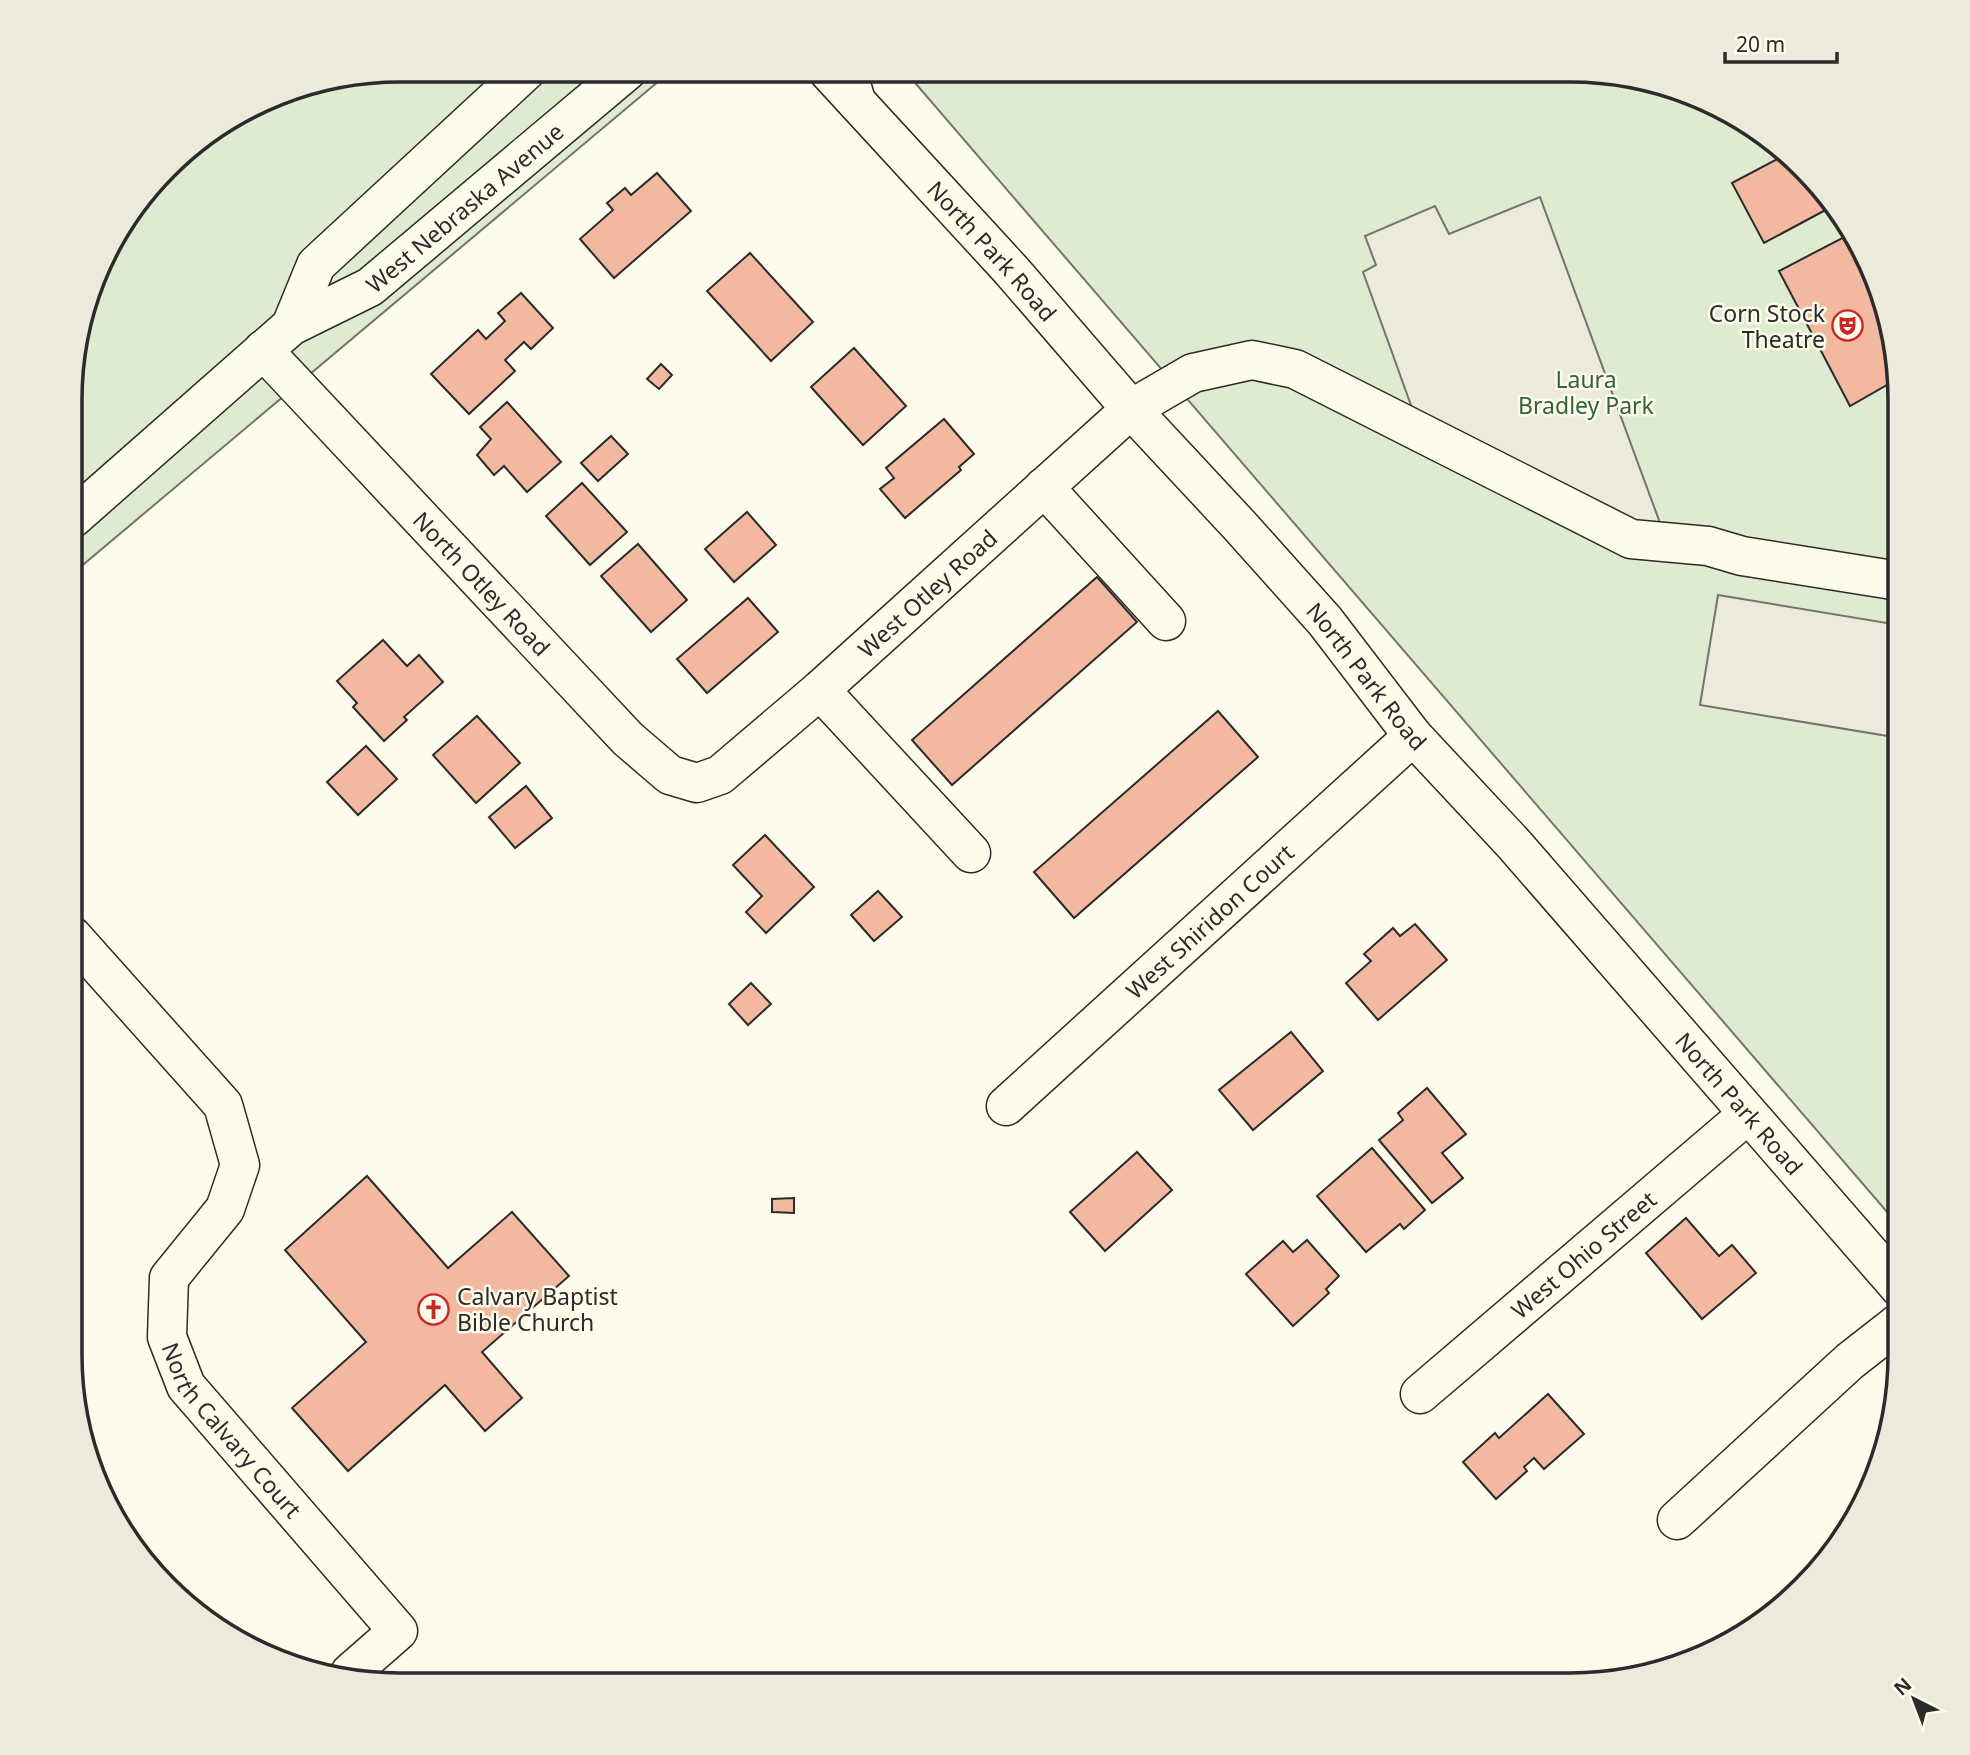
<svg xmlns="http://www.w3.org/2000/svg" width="1970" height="1755" viewBox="0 0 1970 1755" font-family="'Noto Sans',sans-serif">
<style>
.green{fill:#deebd1;stroke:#74746e;stroke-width:2}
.parking{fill:#eceadb;stroke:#74746e;stroke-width:2}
.building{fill:#f2b8a0;stroke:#2b2b2b;stroke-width:2}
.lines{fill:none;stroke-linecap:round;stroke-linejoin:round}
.minor-casing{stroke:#2b2b2b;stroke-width:41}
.major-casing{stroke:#2b2b2b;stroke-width:41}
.minor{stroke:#fdfbea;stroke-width:38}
.major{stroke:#fdfbea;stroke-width:38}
.labels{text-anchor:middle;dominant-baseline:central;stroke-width:5;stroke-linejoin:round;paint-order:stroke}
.street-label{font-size:23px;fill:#2b2b2b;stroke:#fdfbea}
.poi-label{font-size:23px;fill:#2b2b2b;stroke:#fdfbea;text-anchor:end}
.park-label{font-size:23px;fill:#34623c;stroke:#fdfbea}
.rim{fill:none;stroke:#2b2b2b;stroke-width:3.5}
</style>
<rect width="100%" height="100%" fill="#fdfbea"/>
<g class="green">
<polygon points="400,70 672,70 72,574 73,357 114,236 183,152 294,88"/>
<polygon points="904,70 1592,71 1716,104 1818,182 1875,274 1899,378 1900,1227"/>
</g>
<g class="parking">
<polygon points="1540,197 1667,542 1421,433 1363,272 1376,265 1365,236 1435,206 1449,234"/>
<polygon points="1718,595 1899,625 1900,738 1700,705"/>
</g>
<g class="building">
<polygon points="1783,156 1818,182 1833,206 1764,243 1732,183"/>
<polygon points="657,173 691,211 614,278 580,239 613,210 607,203 625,188 631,195"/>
<polygon points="1850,234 1875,274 1899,378 1850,406 1779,271"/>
<polygon points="750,253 813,322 771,361 707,291"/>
<polygon points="521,293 553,328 531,349 524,342 505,360 515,371 469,414 431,374 478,330 486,339 505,321 498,313"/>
<polygon points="854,348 906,406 863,445 811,387"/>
<polygon points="661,364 672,375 659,389 647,379"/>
<polygon points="507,402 561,462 527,492 504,466 494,475 477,455 491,439 480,427"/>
<polygon points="944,419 974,454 959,467 961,470 905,518 880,489 894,478 886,468"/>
<polygon points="611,436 628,454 598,481 581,463"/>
<polygon points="582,483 627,532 590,565 546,516"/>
<polygon points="747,512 776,545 734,582 705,549"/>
<polygon points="638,544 687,600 651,632 601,576"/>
<polygon points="1097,577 1137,622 952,785 912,740"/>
<polygon points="748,598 778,632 707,693 677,659"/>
<polygon points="383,640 407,666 419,655 443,682 404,717 407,720 384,741 353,707 357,703 337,681"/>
<polygon points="1218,711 1258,757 1074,918 1034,872"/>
<polygon points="477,716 520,763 476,803 433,755"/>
<polygon points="366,746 397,779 358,815 327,782"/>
<polygon points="526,786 552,818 515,848 489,817"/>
<polygon points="765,835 814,887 766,933 746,912 762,896 733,865"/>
<polygon points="878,891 902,917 874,941 851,915"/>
<polygon points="1415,924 1447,960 1378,1020 1346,983 1371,961 1364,954 1393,928 1400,936"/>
<polygon points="751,983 771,1004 748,1025 729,1004"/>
<polygon points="1291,1032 1323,1071 1253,1130 1219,1090"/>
<polygon points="1427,1088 1466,1134 1442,1153 1463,1178 1432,1203 1379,1140 1403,1120 1398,1113"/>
<polygon points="1372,1148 1425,1210 1404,1229 1400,1224 1366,1252 1317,1196"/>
<polygon points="1137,1152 1172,1190 1105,1251 1070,1212"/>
<polygon points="367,1176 448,1268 512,1212 569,1276 482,1352 522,1398 485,1431 445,1385 348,1471 292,1408 366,1342 285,1250"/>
<polygon points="794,1198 794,1213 772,1212 772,1199"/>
<polygon points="1686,1218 1719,1256 1732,1245 1756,1273 1702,1319 1646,1253"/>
<polygon points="1307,1240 1339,1276 1326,1289 1329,1293 1293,1326 1246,1274 1283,1241 1293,1252"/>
<polygon points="1548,1394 1584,1434 1544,1469 1534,1458 1524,1467 1527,1471 1496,1499 1463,1462 1495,1433 1499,1438"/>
<polygon points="134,1543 158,1568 153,1573 152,1573"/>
</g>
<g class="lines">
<defs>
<g id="minor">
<path id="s1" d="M827 70 1011 270 1131 409 1240 526 1325 621 1413 736 1513 843 1900 1288"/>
<path id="s2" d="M263 350 628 739 670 775 697 783 720 775 820 690 1131 409 1193 373 1252 360 1295 369 1631 539 1708 546 1742 556 1899 581"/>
<polyline points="1044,487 1166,621"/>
<polyline points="820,690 971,853"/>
<path id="s3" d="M72 936 223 1105 240 1165 225 1209 169 1278 167 1337 186 1386 398 1631 350 1673"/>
<path id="s4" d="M1006 1106 1413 736"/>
<path id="s5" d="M1420 1394 1748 1114"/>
<polyline points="1677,1520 1850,1361 1900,1322"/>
</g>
<g id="major">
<polyline points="847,70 856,101"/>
<polyline points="291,326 316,265 527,70"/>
<path id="s6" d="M73 518 291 326 370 287 628 70"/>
</g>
</defs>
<use href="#minor" class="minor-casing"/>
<use href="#major" class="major-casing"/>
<use href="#minor" class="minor"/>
<use href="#major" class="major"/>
</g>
<defs>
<symbol id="theatre-ring" viewBox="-11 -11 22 22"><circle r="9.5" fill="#fdfbea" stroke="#c62828" stroke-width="1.5"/><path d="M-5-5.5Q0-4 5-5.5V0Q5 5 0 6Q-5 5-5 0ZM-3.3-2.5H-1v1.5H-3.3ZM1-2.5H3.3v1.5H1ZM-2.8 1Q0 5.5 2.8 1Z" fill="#c62828"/></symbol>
<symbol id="church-ring" viewBox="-11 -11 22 22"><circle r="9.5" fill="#fdfbea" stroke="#c62828" stroke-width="1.5"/><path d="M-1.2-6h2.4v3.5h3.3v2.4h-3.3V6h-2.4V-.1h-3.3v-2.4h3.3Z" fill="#c62828"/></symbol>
</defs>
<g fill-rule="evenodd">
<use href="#theatre-ring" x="1830" y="308" width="35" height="35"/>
<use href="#church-ring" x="416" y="1292" width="35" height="35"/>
</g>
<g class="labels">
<g class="street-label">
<text stroke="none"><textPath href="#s6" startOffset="502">West Nebraska Avenue</textPath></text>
<text stroke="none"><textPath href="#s1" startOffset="245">North Park Road</textPath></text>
<text stroke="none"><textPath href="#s2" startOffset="320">North Otley Road</textPath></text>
<text stroke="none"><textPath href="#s2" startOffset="917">West Otley Road</textPath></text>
<text stroke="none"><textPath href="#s1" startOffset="812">North Park Road</textPath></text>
<text stroke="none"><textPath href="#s4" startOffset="275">West Shiridon Court</textPath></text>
<text stroke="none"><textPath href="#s1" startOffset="1379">North Park Road</textPath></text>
<text stroke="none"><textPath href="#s5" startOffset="215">West Ohio Street</textPath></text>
<text stroke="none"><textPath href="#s3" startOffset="598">North Calvary Court</textPath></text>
</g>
<g class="poi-label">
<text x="1825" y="313">Corn Stock<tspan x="1825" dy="26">Theatre</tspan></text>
<text x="457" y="1296" text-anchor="start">Calvary Baptist<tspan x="457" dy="26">Bible Church</tspan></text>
</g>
<g class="park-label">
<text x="1586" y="379">Laura<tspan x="1586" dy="26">Bradley Park</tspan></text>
</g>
</g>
<path d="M0 0H1970V1755H0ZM400 82H1570A318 318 0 0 1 1888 400V1355A318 318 0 0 1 1570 1673H400A318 318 0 0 1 82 1355V400A318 318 0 0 1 400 82Z" fill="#eceadb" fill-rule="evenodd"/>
<path class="rim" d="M400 82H1570A318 318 0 0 1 1888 400V1355A318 318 0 0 1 1570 1673H400A318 318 0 0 1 82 1355V400A318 318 0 0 1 400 82Z"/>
<g transform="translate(1914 1699) rotate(318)" stroke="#fdfbea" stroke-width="5" paint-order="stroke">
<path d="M0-5L12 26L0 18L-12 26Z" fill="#2b2b2b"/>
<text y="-10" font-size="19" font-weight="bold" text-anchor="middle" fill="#2b2b2b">N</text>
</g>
<path d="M1725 52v10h112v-10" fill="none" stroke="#2b2b2b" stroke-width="3.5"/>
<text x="1736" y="52" font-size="21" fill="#2b2b2b" stroke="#fdfbea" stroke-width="5" paint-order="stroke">20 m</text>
</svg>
